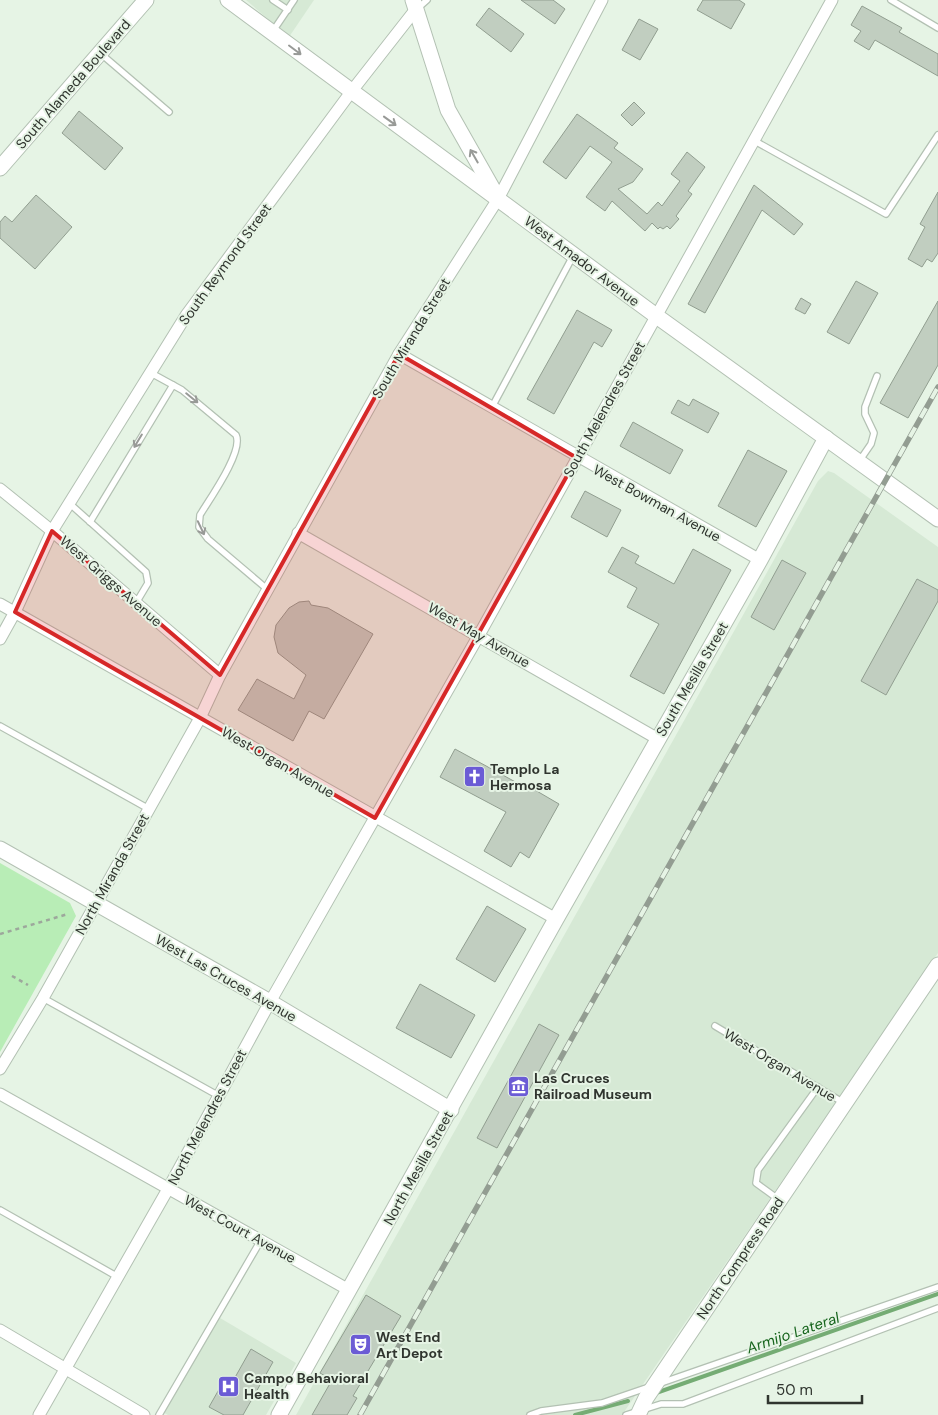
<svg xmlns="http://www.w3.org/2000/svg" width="938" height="1415" viewBox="0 0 938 1415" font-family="'DM Sans',sans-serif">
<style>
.built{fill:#d6e9d5}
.green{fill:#b8edb6}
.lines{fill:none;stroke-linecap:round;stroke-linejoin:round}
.stream{stroke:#75ac74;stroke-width:4}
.building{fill:#c1cec0;stroke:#919e90}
.lane-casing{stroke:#b3c1b3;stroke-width:8}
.street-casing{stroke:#b3c1b3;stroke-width:13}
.secondary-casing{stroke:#b3c1b3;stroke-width:17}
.path{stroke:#9da79c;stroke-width:2.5;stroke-dasharray:4 4;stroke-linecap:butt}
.lane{stroke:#fff;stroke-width:5.5}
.street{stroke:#fff;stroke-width:11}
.secondary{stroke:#fff;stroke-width:15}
.rail-casing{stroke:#939d92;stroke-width:5.5}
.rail{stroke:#e6f4e5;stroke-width:4;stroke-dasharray:11;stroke-linecap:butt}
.oneway{stroke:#989a97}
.marked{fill:#d62828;fill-opacity:0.2;stroke:#d62828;stroke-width:4;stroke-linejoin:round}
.labels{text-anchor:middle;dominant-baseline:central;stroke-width:4;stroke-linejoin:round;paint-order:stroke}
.street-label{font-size:14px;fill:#30352f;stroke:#e6f4e5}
.poi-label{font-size:14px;font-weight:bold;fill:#30352f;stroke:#e6f4e5;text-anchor:start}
.water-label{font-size:15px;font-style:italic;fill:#16641c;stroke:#e6f4e5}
</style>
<rect width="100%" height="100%" fill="#e6f4e5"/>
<g class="built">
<polygon points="246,0 314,0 289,37"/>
<polygon points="828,471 834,473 938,547 938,953 622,1415 296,1415 818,481"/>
<polygon points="215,1315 296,1363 266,1415 168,1415 159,1410"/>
</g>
<polygon class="green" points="0,863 70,903 76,916 0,1052"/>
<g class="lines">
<g class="stream">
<polyline points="656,1393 938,1294"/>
<polyline points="575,1415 628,1401"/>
</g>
</g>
<g class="building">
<polygon points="521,0 553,0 565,9 555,24"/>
<polygon points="703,0 739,0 745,4 731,29 697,10"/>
<polygon points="862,6 902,28 899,32 938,54 938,76 875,40 869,50 854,41 861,31 851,25"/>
<polygon points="489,8 524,34 511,52 476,25"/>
<polygon points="639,19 658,29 640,60 622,50"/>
<polygon points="634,102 645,113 632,126 621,115"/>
<polygon points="79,111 123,148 105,170 62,133"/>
<polygon points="577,114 618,143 614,148 643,169 633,182 618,189 647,214 658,202 662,206 680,181 671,174 687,152 705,167 688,191 692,194 676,216 679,219 670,229 667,226 663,229 660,227 658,229 652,223 645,231 612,201 605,211 586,197 612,162 590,146 566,179 543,162"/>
<polygon points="754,185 803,224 794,235 762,210 705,313 688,304"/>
<polygon points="938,192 938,253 932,262 927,259 922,267 908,259 925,227 920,224"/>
<polygon points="36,195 72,227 35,269 0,238 0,222 5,216 12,222"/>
<polygon points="856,281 878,293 849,344 827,332"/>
<polygon points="801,298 811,304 805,314 795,309"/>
<polygon points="938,301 938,365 908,418 880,403"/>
<polygon points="577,310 612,330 602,347 594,342 554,414 527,399"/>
<polygon points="693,399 719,413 708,433 671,413 678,400 689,406"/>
<polygon points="633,422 683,450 670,474 620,446"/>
<polygon points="748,450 787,471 756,527 718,506"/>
<polygon points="585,491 621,510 607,537 571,517"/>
<polygon points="622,547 639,556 635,563 674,584 693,549 731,570 664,694 630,676 659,624 627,607 637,588 608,572"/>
<polygon points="782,560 806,573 774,630 751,617"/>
<polygon points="917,579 938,590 938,601 886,695 861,681"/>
<polygon points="309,601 311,605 328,608 373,634 324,719 309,711 293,741 238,710 257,679 294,699 306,675 278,653 274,637 276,625 289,608 299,602"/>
<polygon points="455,749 521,785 523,783 559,804 529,858 520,852 511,867 484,851 506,812 440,777"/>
<polygon points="487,906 526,929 495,982 456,959"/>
<polygon points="420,984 475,1015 451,1058 396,1028"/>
<polygon points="539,1024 559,1035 497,1148 477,1138"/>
<polygon points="366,1295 401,1316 353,1396 357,1398 347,1415 312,1415 332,1380 320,1373"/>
<polygon points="251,1349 273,1362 243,1415 224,1415 209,1407 226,1377 233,1381"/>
</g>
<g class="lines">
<defs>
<g id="lane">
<polyline points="273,0 288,10"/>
<polyline points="891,0 938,28"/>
<polyline points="418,8 427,0"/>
<polyline points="273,31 294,0"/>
<polyline points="100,53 169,112"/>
<polyline points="753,140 886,214 938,135"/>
<path d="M151 373 182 390 236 435C244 451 209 500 200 515L199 527 208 539 267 589"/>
<polyline points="492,407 573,256"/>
<polyline points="860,460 871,444 874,433 865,414 865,407 877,376"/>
<polyline points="69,503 146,572 148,583 136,603"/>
<polyline points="90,522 173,385"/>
<polyline points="0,726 149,809"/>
<polyline points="43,998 219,1096"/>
<polyline points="715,1026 844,1103"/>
<polyline points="778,1199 756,1183 758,1170 818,1087"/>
<polyline points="0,1210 118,1277"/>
<polyline points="661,1383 938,1287"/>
<polyline points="159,1415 261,1240"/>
<polyline points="530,1415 541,1411 602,1403 649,1387"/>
<polyline points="626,1415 661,1404 683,1404 938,1308"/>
</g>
<g id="street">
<polyline points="399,354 760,560"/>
<polyline points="0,489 52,531 220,675"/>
<polyline points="298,533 658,739"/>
<polyline points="0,604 556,919"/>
<polyline points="0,639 15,612 52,531 187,314 351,92 416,9"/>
<polyline points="0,1069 43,998 200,718 220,675 399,354 498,199 602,0"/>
<polyline points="0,1094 349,1290"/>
<polyline points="0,1330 144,1415"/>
<polyline points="39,1415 168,1189 270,1002 479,635 832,0"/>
</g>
<g id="secondary">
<polyline points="228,0 655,315 938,519"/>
<polyline points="413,0 448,110 495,193"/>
<polyline points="0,168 146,0"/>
<polyline points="0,849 270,1002 451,1110"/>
<polyline points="279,1415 556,919 760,560 826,438"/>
<polyline points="638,1415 646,1398 938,965"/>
</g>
</defs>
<use href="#lane" class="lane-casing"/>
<use href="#street" class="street-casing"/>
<use href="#secondary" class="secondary-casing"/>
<g class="path">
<polyline points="0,934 68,914"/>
<polyline points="12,976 28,985"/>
</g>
<use href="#lane" class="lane"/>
<use href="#street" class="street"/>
<use href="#secondary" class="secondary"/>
<defs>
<polyline id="rail" points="360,1415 938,387"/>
</defs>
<use href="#rail" class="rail-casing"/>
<use href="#rail" class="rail"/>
</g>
<defs><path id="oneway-shaft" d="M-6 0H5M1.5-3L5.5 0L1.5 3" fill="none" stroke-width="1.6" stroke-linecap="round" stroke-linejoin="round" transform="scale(1.25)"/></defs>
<g class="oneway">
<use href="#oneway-shaft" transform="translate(295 50) rotate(37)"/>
<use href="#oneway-shaft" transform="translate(390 121) rotate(36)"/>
<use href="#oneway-shaft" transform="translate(474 156) rotate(-120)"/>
<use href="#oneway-shaft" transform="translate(192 398) rotate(39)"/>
<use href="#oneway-shaft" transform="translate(138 441) rotate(121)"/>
<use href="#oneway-shaft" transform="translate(201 528) rotate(65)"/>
</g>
<path class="marked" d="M399 354 577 458 375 818 15 612 52 531 220 675Z"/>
<defs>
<symbol id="church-square" viewBox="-11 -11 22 22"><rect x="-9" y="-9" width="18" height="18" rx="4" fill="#6b5bd5" stroke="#e6f4e5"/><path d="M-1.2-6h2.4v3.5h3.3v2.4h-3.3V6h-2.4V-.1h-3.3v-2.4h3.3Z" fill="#fff"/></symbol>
<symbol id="museum-square" viewBox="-11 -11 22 22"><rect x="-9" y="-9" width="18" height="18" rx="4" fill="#6b5bd5" stroke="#e6f4e5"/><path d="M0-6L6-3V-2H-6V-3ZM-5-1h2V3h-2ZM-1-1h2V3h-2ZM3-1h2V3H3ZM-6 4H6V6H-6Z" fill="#fff"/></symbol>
<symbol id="theatre-square" viewBox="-11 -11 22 22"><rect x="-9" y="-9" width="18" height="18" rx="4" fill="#6b5bd5" stroke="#e6f4e5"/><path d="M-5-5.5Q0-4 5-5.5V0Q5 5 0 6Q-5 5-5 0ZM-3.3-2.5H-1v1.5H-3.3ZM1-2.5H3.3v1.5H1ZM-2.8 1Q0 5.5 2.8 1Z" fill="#fff"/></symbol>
<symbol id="hospital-square" viewBox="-11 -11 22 22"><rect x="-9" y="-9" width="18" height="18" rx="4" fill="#6b5bd5" stroke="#e6f4e5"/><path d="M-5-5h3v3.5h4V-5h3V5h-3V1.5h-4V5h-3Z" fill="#fff"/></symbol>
</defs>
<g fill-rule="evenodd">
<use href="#church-square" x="462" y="764" width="25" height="25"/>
<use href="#museum-square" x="506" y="1074" width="25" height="25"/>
<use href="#theatre-square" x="348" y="1332" width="25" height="25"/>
<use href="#hospital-square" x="216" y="1374" width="25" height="25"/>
</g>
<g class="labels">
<g class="street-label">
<text transform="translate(73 84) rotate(-49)">South Alameda Boulevard</text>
<text transform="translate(582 261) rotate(37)">West Amador Avenue</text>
<text transform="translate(225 264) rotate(-54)">South Reymond Street</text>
<text transform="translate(411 338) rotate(-59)">South Miranda Street</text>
<text transform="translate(604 409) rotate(-61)">South Melendres Street</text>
<text transform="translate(657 503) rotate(29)">West Bowman Avenue</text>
<text transform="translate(111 581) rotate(41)">West Griggs Avenue</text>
<text transform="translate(479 635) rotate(30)">West May Avenue</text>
<text transform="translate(692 679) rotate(-60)">South Mesilla Street</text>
<text transform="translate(278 762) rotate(30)">West Organ Avenue</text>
<text transform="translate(112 874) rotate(-61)">North Miranda Street</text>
<text transform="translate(226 978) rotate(30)">West Las Cruces Avenue</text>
<text transform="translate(780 1065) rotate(31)">West Organ Avenue</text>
<text transform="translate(207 1117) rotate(-62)">North Melendres Street</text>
<text transform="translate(418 1168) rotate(-61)">North Mesilla Street</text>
<text transform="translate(240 1229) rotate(29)">West Court Avenue</text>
<text transform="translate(740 1258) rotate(-56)">North Compress Road</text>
</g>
<g class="poi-label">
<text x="490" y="769">Templo La<tspan x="490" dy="16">Hermosa</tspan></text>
<text x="534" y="1078">Las Cruces<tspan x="534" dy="16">Railroad Museum</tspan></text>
<text x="376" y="1337">West End<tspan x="376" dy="16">Art Depot</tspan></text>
<text x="244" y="1378">Campo Behavioral<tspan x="244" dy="16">Health</tspan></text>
</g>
<g class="water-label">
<text transform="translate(793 1333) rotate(-19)">Armijo Lateral</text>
</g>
</g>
<path d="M768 1395v8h94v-8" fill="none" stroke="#30352f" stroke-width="2.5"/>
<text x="776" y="1395" font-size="15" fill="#30352f" stroke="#e6f4e5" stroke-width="4" paint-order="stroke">50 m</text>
</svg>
